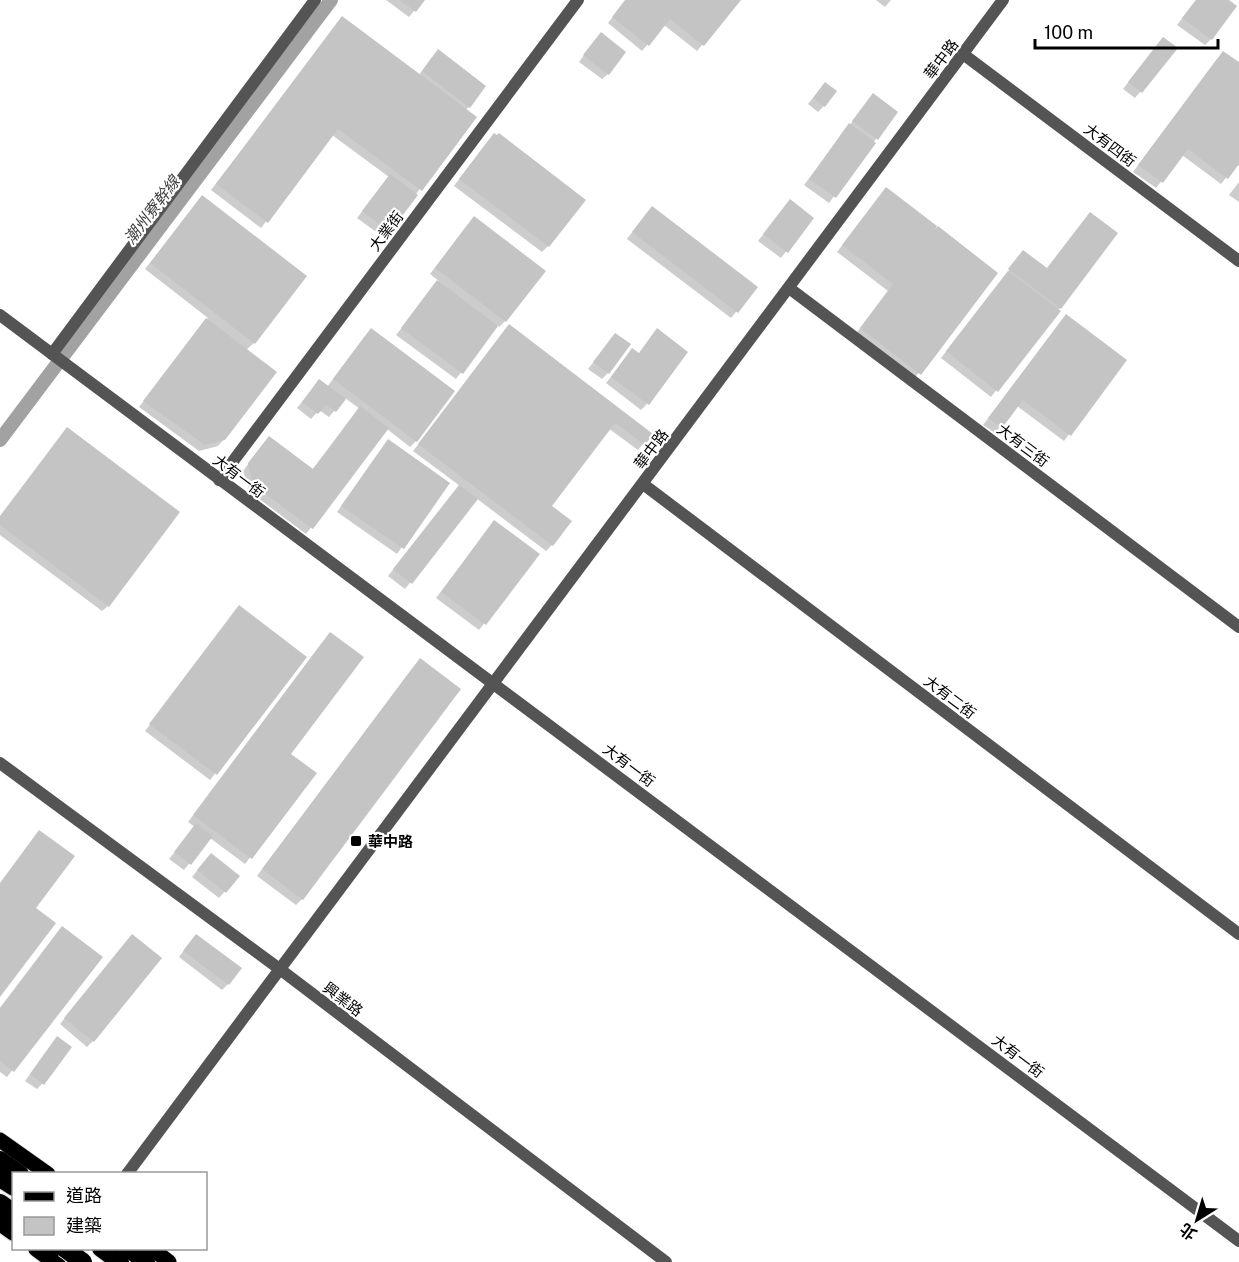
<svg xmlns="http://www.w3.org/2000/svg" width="1239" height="1262" viewBox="0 0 1239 1262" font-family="'Public Sans','Noto Sans TC',sans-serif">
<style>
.shadow{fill:#0003}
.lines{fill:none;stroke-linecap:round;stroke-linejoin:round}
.canal{stroke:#a2a2a2;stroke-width:14}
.building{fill:#c4c4c4}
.major-casing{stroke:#dbdbdb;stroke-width:16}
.highway-casing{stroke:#dbdbdb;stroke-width:20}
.minor{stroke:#545454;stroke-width:12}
.major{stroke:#000;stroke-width:15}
.highway{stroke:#000;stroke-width:18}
.highway-bridge-casing{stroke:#dbdbdb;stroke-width:20;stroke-linecap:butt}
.highway-bridge{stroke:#000;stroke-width:18}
.poi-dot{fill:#000;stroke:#fff;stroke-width:2}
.labels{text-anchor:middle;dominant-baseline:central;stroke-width:4.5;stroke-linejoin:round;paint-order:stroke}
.street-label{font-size:15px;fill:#000;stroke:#fff}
.poi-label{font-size:15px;font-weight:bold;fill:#000;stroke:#fff;text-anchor:start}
.water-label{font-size:16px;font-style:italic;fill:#434343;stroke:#fff}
</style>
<rect width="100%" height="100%" fill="#fff"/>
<g class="shadow">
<polygon points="386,0 423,0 409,17"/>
<polygon points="626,0 739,0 697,51 664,25 642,51 608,23"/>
<polygon points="876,0 891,0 885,7"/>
<polygon points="1196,0 1227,0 1211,39 1205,45 1177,25"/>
<polygon points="342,18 419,75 432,57 469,107 465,110 475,117 383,237 357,218 389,177 332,135 261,228 211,190"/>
<polygon points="595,40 608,74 602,79 579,62"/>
<polygon points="1157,45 1176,48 1135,98 1123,89"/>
<polygon points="1217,59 1239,64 1239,166 1237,164 1221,184 1182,155 1156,188 1133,172"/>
<polygon points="825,83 824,106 818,112 808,104"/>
<polygon points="868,101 896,112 829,203 804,185"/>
<polygon points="488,141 548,246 542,252 454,186"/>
<polygon points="1239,182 1239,202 1229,195"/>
<polygon points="886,189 996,273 913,380 855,335 888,291 837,252"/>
<polygon points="202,197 254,343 246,350 224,439 218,446 199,451 139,407 208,318 145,269"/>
<polygon points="790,201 812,218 781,258 758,241"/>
<polygon points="646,214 756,287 731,318 627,239"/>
<polygon points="1090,214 1060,308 991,397 941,358 1023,252 1047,270"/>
<polygon points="468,224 505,321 499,327 497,325 456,379 396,335 439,281 430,274"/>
<polygon points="1066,316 1125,360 1064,441 1017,406 995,433 983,425"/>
<polygon points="509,326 651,434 638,450 608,428 550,506 552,545 546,551 476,498 405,589 388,576 460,486 413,451"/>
<polygon points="615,335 608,373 602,379 588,369"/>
<polygon points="365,336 416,441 410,447 387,429 306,534 250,492 243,471 263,444 312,470 360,409 345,398 329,417 319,410 311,419 297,408 314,387 327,387"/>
<polygon points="627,356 647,404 641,410 606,383"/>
<polygon points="388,441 448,483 397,554 337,512"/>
<polygon points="0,517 108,606 102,611 0,535"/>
<polygon points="489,528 538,554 479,630 436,598"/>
<polygon points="234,613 305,657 210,780 145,731"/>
<polygon points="324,640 289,754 315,773 245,864 210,838 184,870 169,859 195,827 188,822"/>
<polygon points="414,666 302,899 296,905 257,876"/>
<polygon points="205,861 238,876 219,898 192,877"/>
<polygon points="57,934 101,957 7,1077 0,1072 0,1008"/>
<polygon points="126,942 93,1041 87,1047 60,1024"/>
<polygon points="190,942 228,984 222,990 179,957"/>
<polygon points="52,1044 42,1084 37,1089 25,1081"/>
</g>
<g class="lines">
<polyline class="canal" points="0,440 331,0"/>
</g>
<g class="building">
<polygon points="399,0 425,0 416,12"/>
<polygon points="625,0 741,0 704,46 670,19 649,46 612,17"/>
<polygon points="1196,0 1229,0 1237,6 1212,40 1182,18"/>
<polygon points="342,16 477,117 422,191 338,129 268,223 216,184"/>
<polygon points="601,32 626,52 609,75 583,55"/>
<polygon points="1163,37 1178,48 1142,93 1128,82"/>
<polygon points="438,49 486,86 470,108 422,71"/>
<polygon points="1223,51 1239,62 1239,164 1228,179 1188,149 1163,183 1138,165"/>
<polygon points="825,82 837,91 825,107 813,98"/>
<polygon points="873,93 898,112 878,140 852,121"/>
<polygon points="849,123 876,143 836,198 809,179"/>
<polygon points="494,133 497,135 499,133 586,200 549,247 459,179"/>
<polygon points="390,174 418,195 390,232 362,211"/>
<polygon points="886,187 937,226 929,236 938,226 998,273 921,375 860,328 893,284 842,245"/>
<polygon points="202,195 307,276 255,344 150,263"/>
<polygon points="790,199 814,218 788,253 763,234"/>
<polygon points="652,206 758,287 738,313 632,232"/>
<polygon points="1090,212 1118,233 1061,309 1008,269 1023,250 1047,268"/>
<polygon points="474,216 546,271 506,322 435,268"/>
<polygon points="1008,271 1061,311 998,392 946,351"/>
<polygon points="437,280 498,326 463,374 401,328"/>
<polygon points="1066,314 1127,360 1071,436 1023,400 1002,428 988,418"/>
<polygon points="206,318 277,372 225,440 205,445 143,401"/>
<polygon points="509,324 653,434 645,445 615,423 552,506 572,521 553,546 418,444"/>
<polygon points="371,328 455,391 417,442 333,379"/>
<polygon points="657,328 688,352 649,405 611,377 632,348 639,353"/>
<polygon points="615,333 631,344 609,374 593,362"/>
<polygon points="319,379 346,399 336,412 326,405 318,414 302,402"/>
<polygon points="360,406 389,428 313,529 256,487 250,474 248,463 269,436 313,469"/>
<polygon points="67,427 180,512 109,607 0,525 0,516"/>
<polygon points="388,439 450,483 404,549 341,506"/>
<polygon points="459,485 478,499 412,584 393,569"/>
<polygon points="494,520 540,554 486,625 441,592"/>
<polygon points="239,605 307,657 217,775 149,724"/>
<polygon points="330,632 364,657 291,754 317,773 252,859 193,815"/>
<polygon points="420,658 461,689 303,900 262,869"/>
<polygon points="196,823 213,836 191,865 174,852"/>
<polygon points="39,830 75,856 36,908 56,923 0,997 0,883"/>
<polygon points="211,853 240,876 226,893 197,870"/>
<polygon points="62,926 103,957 14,1072 0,1061 0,1008"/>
<polygon points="132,934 162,958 94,1042 64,1018"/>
<polygon points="196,934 242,968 229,985 183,951"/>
<polygon points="57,1036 72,1047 44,1085 30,1074"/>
</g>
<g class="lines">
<defs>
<g id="major">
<polyline points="0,1140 48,1174"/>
<polyline points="151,1248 169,1262"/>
</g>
<g id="highway">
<polyline points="0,1160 20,1174"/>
<polyline points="0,1178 14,1187"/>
<polyline points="0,1203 14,1213"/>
<polyline points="0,1222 14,1232"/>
<polyline points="37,1248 56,1262"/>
<polyline points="101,1248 120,1262"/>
<polyline points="128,1248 146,1262"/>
</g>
</defs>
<use href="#major" class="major-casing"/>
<use href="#highway" class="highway-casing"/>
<g class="minor">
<polyline points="963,54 1239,261"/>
<polyline points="789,288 1239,627"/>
<polyline points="0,315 1239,1241"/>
<polyline points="52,354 315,0"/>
<polyline points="219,480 578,0"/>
<polyline points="643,484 1239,934"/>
<polyline points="0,763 281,970 666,1262"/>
<polyline points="127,1174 1003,0"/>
</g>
<use href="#major" class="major"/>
<use href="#highway" class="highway"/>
<defs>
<polyline id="highway-bridge" points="64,1248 83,1262"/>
</defs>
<use href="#highway-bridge" class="highway-bridge-casing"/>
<use href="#highway-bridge" class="highway-bridge"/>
</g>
<rect class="poi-dot" x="350" y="835" width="12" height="12" rx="3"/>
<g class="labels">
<g class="street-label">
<text transform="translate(941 59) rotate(-53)">華中路</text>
<text transform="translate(1110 145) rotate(37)">大有四街</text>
<text transform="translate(386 231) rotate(-53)">大業街</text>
<text transform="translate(1023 445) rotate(37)">大有三街</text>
<text transform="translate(651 449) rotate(-53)">華中路</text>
<text transform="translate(239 476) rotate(37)">大有一街</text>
<text transform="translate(950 697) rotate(37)">大有二街</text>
<text transform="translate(629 765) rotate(37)">大有一街</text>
<text transform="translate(343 999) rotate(37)">興業路</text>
<text transform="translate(1018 1056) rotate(37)">大有一街</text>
</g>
<g class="poi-label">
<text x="368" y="841">華中路</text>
</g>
<g class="water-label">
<text transform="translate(152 210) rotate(-53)">潮州寮幹線</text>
</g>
</g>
<rect x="12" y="1172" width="195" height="78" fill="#ffffff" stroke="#999999" stroke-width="1.5"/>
<rect x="24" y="1192" width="30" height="9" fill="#000000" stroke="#999999" stroke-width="1.5"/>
<text x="66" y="1202" font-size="18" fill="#000000">道路</text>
<rect x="24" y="1217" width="30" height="18" fill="#c4c4c4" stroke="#999999" stroke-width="1.5"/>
<text x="66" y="1232" font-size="18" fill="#000000">建築</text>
<g transform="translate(1197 1220) rotate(217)" stroke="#ffffff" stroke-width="4.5" paint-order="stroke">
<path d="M0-4.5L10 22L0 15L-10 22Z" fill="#000000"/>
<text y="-9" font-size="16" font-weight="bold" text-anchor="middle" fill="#000000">北</text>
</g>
<path d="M1035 39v9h183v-9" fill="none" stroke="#000000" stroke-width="3"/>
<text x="1044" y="39" font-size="18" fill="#000000" stroke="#ffffff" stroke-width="4.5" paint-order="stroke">100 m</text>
</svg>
